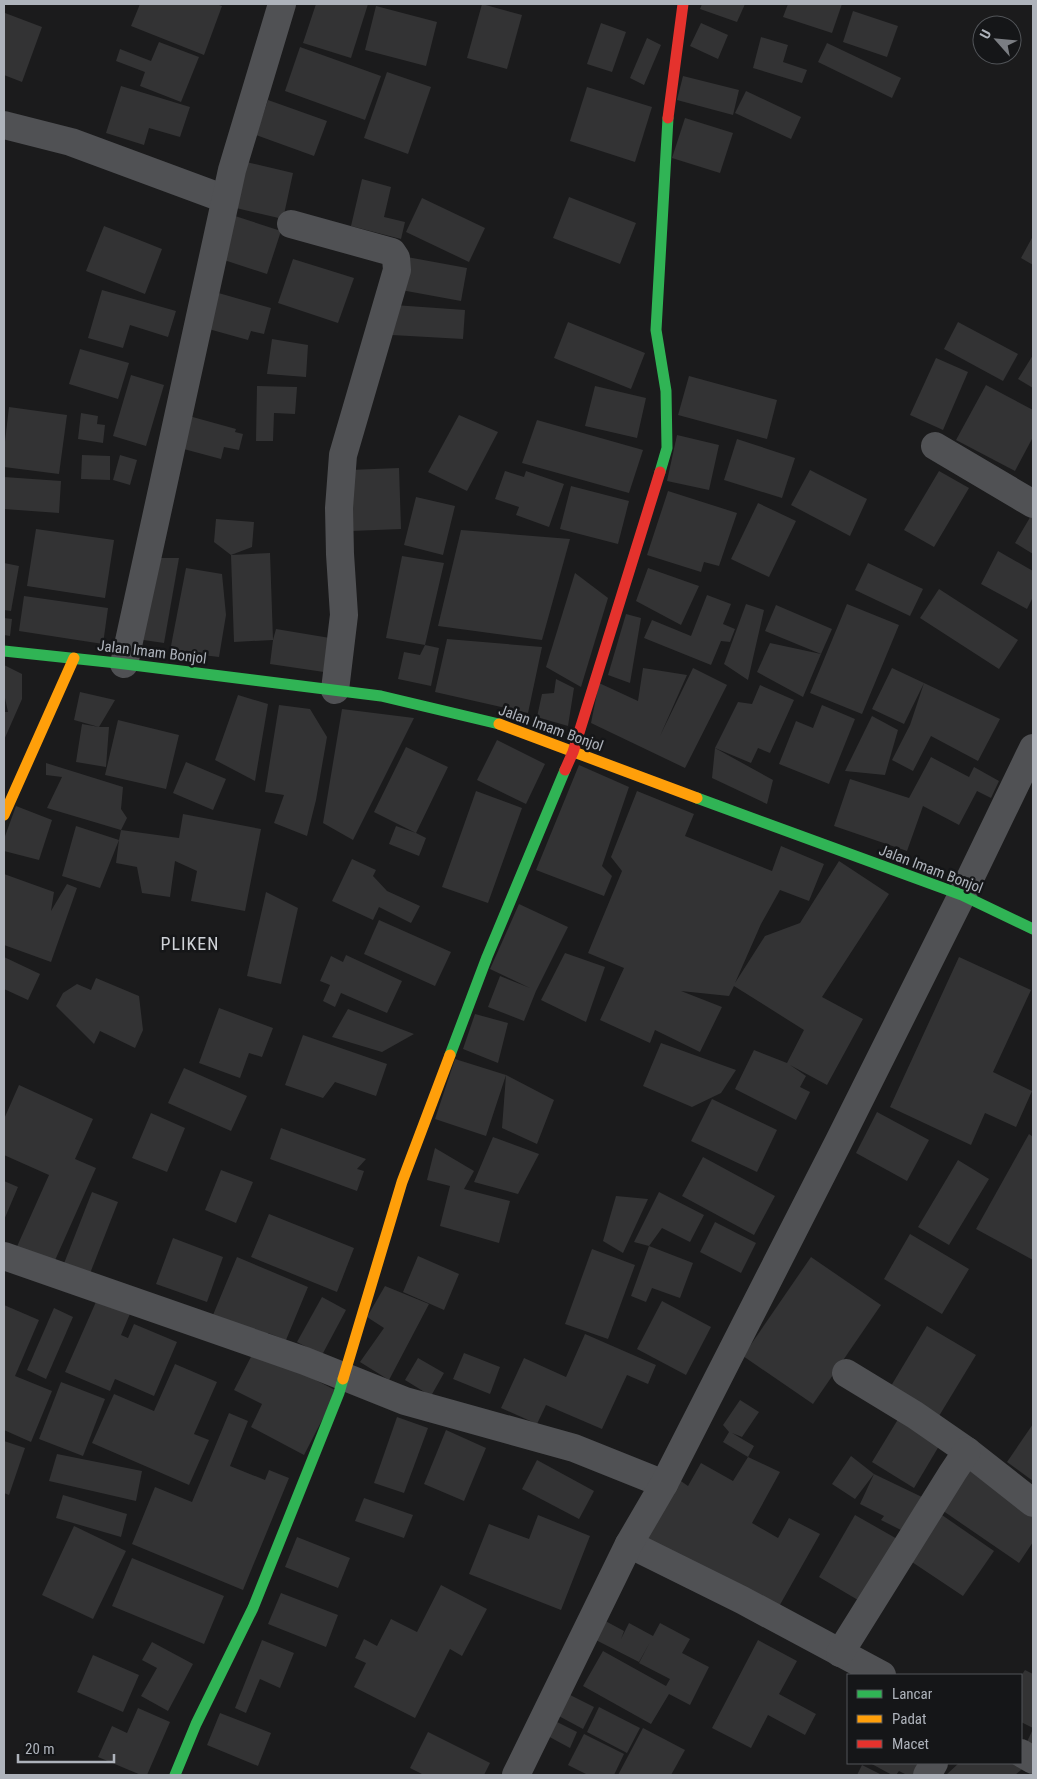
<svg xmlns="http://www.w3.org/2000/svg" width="1037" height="1779" viewBox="0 0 1037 1779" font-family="'Roboto Condensed',sans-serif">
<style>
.building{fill:#333334}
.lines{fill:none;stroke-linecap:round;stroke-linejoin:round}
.street{stroke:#505154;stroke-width:28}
.fast{stroke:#30b455;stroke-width:11}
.slow{stroke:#ff9f0a;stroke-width:11}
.jam{stroke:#e5322d;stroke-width:11}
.labels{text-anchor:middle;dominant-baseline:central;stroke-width:5;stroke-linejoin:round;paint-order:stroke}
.street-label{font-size:15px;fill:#aeb3bb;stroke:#151618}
.quarter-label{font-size:18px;letter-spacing:1px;fill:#cfd2d7;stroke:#151618}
</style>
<rect width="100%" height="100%" fill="#1b1b1c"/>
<g class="building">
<polygon points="140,4 216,4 222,6 204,55 131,26"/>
<polygon points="316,4 368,4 351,58 303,43"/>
<polygon points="482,4 522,15 507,69 467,58"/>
<polygon points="702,4 745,4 737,22 700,9"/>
<polygon points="788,4 842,4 832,33 783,17"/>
<polygon points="376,6 437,22 426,66 365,50"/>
<polygon points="853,11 898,26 887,57 843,42"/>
<polygon points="5,13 42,27 22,82 4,75 4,17"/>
<polygon points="601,23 626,32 612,72 587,64"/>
<polygon points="701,23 728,35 718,59 690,46"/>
<polygon points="761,37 788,45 783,62 807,70 802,83 753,68"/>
<polygon points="647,38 661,45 644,85 630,78"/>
<polygon points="159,42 199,57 181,102 140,86 145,72 116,61 120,49 151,61"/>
<polygon points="827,43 901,78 892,98 818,62"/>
<polygon points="300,47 381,76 365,120 285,91"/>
<polygon points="387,72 431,87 408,154 364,138"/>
<polygon points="683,76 739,90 733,115 677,100"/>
<polygon points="121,86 190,107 180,137 149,128 144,145 106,133"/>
<polygon points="587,87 652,107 635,162 570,141"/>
<polygon points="746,91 801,117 791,139 735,113"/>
<polygon points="268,100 327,121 314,156 256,135"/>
<polygon points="685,118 733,133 720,173 672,158"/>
<polygon points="246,162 293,173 283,219 236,208"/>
<polygon points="362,179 391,187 384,217 405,222 401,239 351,226"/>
<polygon points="569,197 636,223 620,264 553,238"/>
<polygon points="422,198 485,228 469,262 406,232"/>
<polygon points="235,216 281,231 267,274 221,259"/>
<polygon points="104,226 162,249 145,294 86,271"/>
<polygon points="1033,236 1033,265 1021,258"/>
<polygon points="407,257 467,268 461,301 401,290"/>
<polygon points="293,259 354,278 338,323 278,303"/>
<polygon points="102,290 176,311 168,337 130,325 123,348 88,338"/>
<polygon points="215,292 271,308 264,334 251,331 248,340 205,328"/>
<polygon points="394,305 465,310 463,339 392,335"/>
<polygon points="568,322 645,353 631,389 554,358"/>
<polygon points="958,322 1018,354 1003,381 944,349"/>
<polygon points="272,339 308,345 306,377 267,374"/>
<polygon points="80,349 129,363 118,399 69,384"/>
<polygon points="1033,355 1033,388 1018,379"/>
<polygon points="936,358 968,372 943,430 910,415"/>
<polygon points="131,375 164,385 146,446 113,436"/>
<polygon points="689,376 777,400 767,439 678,415"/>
<polygon points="986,385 1033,410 1033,437 1015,471 956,440"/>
<polygon points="257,386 297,387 295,414 274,413 273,441 256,441"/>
<polygon points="595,386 646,398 637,438 585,426"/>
<polygon points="9,407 67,415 59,474 4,467 4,450"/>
<polygon points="81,413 98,416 97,424 105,425 103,443 78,439"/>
<polygon points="459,415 498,432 467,491 428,472"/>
<polygon points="189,416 236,429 235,432 243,434 239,450 224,447 221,459 180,448"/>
<polygon points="537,420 643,450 629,493 522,463"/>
<polygon points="677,435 719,445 709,490 667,481"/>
<polygon points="737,439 795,458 782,498 724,480"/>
<polygon points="82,455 110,456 110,480 81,479"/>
<polygon points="120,455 137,460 130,485 113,480"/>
<polygon points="399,468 401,529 351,531 349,470"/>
<polygon points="810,470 867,499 850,536 791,505"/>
<polygon points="505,471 524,477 526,471 564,484 549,527 516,515 519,507 495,499"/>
<polygon points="939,471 969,488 934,547 904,530"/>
<polygon points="4,477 61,481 59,513 4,509"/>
<polygon points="571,486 629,501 618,544 560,529"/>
<polygon points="668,491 737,513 719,566 704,562 701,572 647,555"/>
<polygon points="416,497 455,506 443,555 404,545"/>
<polygon points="758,503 796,521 769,577 731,559"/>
<polygon points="1032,514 1033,515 1033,554 1015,543"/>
<polygon points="216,519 254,522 252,547 231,555 214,542"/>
<polygon points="36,529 114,540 105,598 27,586"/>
<polygon points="461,530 570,539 542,640 438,626"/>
<polygon points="998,551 1033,571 1033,597 1027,609 981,584"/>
<polygon points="270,553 273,640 276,629 330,638 324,672 270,664 273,640 234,642 231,555"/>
<polygon points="402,556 444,563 425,645 386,638"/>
<polygon points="134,558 179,558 164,643 123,637"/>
<polygon points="4,563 19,566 11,611 4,610"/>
<polygon points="868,563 923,589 910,616 855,590"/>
<polygon points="186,568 222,574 226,615 219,657 170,651"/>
<polygon points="648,568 699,586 681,625 636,601"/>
<polygon points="575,573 608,598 581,687 546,667"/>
<polygon points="939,589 1018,640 999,669 920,618"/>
<polygon points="707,595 731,604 723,624 735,629 730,642 721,641 711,665 644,638 652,620 691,636"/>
<polygon points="24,596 108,608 103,644 19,631"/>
<polygon points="746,604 764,610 748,680 724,664"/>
<polygon points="847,604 899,625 862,714 810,693"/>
<polygon points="776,605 832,629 821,654 765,631"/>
<polygon points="626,614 641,618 630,683 608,675"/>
<polygon points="4,618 12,619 10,636 4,635"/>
<polygon points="447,639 542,647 528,713 435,692"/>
<polygon points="770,643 821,654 803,697 757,672"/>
<polygon points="425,645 439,648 431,686 398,679 404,652 420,655"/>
<polygon points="4,665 22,674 22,699 4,740 4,712 8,712 5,698 4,699"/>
<polygon points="643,668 687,675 660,736 693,668 727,685 685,768 591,723 599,683 638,701"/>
<polygon points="892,668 924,683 1000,719 978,761 931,736 913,771 892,760 910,725 924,683 904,724 872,709"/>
<polygon points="556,679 574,688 568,726 537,717 542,694 554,693"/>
<polygon points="760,685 794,700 770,753 758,748 751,763 715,748 738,702 752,704"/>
<polygon points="80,692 115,700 99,727 109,727 106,767 76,762 82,724 99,727 74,720"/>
<polygon points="238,695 268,704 255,781 215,760"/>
<polygon points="279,705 310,709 327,737 316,800 307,836 274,823 284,795 265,792"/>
<polygon points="822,705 855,719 829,784 779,764 796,721 813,728"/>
<polygon points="342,709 414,718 353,840 323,823"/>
<polygon points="872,716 898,730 885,775 845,771"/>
<polygon points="118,720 179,735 166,789 105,775"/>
<polygon points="497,740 545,764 526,804 477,780"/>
<polygon points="406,747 448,767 416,833 426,838 419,856 389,844 396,826 416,833 374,812"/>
<polygon points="715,748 773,780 767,804 712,778"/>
<polygon points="931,757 969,777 974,767 999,781 991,798 977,791 959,825 923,806 907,851 834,826 850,779 909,798"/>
<polygon points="186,762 226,779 213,810 173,793"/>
<polygon points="46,763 123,787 121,809 127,818 121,830 179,838 183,814 261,829 245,911 191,901 197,871 175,861 170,897 142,893 137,867 116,863 119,840 100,888 62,876 76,826 119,840 121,830 47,808 62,777 46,775"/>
<polygon points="579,765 629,787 602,866 612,876 604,896 536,870"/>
<polygon points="476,791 522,808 488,903 442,887"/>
<polygon points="637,791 694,814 685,836 772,871 781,846 824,864 809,901 780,890 761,924 735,983 765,936 800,923 839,861 889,894 822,997 863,1019 827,1085 790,1065 806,1076 800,1087 810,1092 796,1120 735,1089 754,1050 787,1063 804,1030 734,986 729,996 681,991 722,1007 700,1052 655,1030 650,1043 600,1020 624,968 588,953 622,871 611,857"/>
<polygon points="16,806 52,820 39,860 4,851 4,839"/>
<polygon points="352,859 376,870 373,876 387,891 420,906 411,923 379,907 373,920 332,901"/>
<polygon points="4,874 54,892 51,911 67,884 77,888 51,962 4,945"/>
<polygon points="266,892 298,908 281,984 247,976"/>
<polygon points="519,904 568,927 536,991 524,1021 488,1007 500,976 530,988 490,969"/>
<polygon points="379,920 451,952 435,986 364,954"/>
<polygon points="565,953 605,967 586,1022 541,1000"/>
<polygon points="346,955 402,981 387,1013 341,993 335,1007 323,1001 330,985 320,981 331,956 343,962"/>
<polygon points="4,957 40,974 28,1000 4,989"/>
<polygon points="959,957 1031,990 993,1072 1032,1091 1016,1127 985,1113 971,1145 890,1107"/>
<polygon points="96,978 139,996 143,1030 135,1048 100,1031 94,1044 56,1006 63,993 77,984 91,990"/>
<polygon points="219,1008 273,1028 262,1057 249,1053 240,1078 199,1063"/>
<polygon points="348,1009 414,1034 382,1052 332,1037"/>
<polygon points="475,1014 508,1023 498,1063 463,1049"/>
<polygon points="303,1035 387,1064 376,1096 335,1082 323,1098 285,1085"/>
<polygon points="661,1043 736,1070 721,1093 692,1107 643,1086"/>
<polygon points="455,1059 506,1075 554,1100 537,1144 502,1128 506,1075 486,1136 435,1119"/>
<polygon points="184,1068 247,1096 231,1131 168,1103"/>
<polygon points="19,1085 93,1119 75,1159 96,1168 52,1267 15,1251 49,1175 4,1155 4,1119"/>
<polygon points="712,1099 777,1130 757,1172 691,1141"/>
<polygon points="877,1112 929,1140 907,1181 856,1153"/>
<polygon points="151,1113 185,1128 167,1172 132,1158"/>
<polygon points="281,1128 366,1159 357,1169 364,1171 357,1191 270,1159"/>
<polygon points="1029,1134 1033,1137 1033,1260 976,1229"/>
<polygon points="493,1137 539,1154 518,1194 474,1182"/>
<polygon points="435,1148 474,1171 464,1189 510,1201 499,1243 440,1226 450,1186 427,1180"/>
<polygon points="703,1157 775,1196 754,1235 682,1196"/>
<polygon points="958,1160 989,1179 949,1245 918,1227"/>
<polygon points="221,1170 253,1182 236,1223 205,1210"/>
<polygon points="4,1181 18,1187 4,1220"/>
<polygon points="92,1192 118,1202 89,1276 63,1266"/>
<polygon points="659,1192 704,1215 690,1242 662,1228 649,1246 634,1242"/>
<polygon points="616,1196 648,1199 623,1253 603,1241"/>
<polygon points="269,1214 354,1248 337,1292 251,1257"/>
<polygon points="715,1222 756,1243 741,1273 700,1252"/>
<polygon points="910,1234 969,1269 942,1314 884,1279"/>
<polygon points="173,1238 223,1257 207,1302 156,1284"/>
<polygon points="649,1246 693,1263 680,1298 652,1288 646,1302 631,1296"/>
<polygon points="592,1249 635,1265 608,1339 565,1324"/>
<polygon points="418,1256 459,1274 444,1310 403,1292"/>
<polygon points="237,1257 308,1287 286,1340 268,1333 266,1338 213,1315"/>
<polygon points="811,1257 881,1305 813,1404 743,1356"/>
<polygon points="385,1286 429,1304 389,1380 360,1362 384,1328 367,1317"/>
<polygon points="99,1295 132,1309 121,1335 128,1338 134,1324 177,1342 154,1396 115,1379 110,1391 65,1372"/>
<polygon points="322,1297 346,1310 322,1355 297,1342"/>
<polygon points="662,1301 711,1327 686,1375 637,1349"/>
<polygon points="4,1305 39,1320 15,1376 52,1391 31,1442 4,1430"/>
<polygon points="54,1308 73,1317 46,1379 27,1370"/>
<polygon points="927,1326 976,1355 939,1416 891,1386"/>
<polygon points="585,1334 656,1365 648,1384 627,1375 602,1429 546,1405 537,1424 501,1408 524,1358 566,1377"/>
<polygon points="255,1349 337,1391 304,1455 251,1427 262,1404 234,1390"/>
<polygon points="464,1353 500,1367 490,1394 453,1379"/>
<polygon points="418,1358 444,1373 431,1396 405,1380"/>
<polygon points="175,1364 217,1382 194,1434 209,1440 189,1485 92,1443 114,1394 154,1411"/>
<polygon points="61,1382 105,1399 83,1456 39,1439"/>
<polygon points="740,1400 759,1412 742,1437 732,1433 754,1446 748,1457 780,1472 752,1523 778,1538 789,1518 820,1534 777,1610 647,1540 678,1479 688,1486 701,1463 733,1481 748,1457 723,1442 729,1432 723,1425"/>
<polygon points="229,1413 248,1421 230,1466 265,1480 269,1470 289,1478 243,1590 132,1544 155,1487 192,1502"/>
<polygon points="900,1416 942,1441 914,1488 872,1462"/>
<polygon points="397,1417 428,1428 404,1493 374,1483"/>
<polygon points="1033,1424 1033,1481 1007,1462"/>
<polygon points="446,1430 486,1448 464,1501 424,1484"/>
<polygon points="4,1441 25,1448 9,1495 4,1493"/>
<polygon points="57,1454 142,1471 136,1501 49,1481"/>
<polygon points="851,1456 874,1474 922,1497 905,1532 881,1520 884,1516 860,1504 874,1474 855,1499 832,1484"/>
<polygon points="537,1460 594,1491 579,1519 522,1489"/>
<polygon points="967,1461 1033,1508 1033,1542 1019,1563 936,1506"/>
<polygon points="63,1495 127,1514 121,1537 56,1518"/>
<polygon points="364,1498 413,1515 404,1538 355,1521"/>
<polygon points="939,1513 994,1551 963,1596 909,1560"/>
<polygon points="538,1515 590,1536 561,1610 469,1574 489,1524 529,1539"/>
<polygon points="855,1515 899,1540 863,1603 819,1577"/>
<polygon points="74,1526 126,1551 93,1619 42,1595"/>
<polygon points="297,1537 350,1558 338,1588 285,1567"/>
<polygon points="132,1558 224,1596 204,1644 112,1606"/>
<polygon points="441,1585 487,1609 462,1656 450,1649 415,1718 354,1687 366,1663 355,1658 364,1639 377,1646 391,1619 417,1632"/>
<polygon points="281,1593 338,1615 326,1647 268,1624"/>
<polygon points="598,1617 624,1631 621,1639 629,1623 653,1636 660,1623 690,1639 682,1653 709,1667 690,1705 669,1694 651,1724 583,1686 603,1651 666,1686 670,1679 639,1663 650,1642 639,1662 588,1636"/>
<polygon points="262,1640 294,1653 280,1688 260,1679 246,1713 235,1708"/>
<polygon points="758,1640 797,1661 779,1694 816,1714 805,1735 768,1715 751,1748 712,1728"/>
<polygon points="152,1642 193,1664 168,1711 141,1696 157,1668 142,1660"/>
<polygon points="93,1655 139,1675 123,1712 77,1692"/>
<polygon points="1025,1670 1033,1674 1033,1728 1021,1722 1021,1676"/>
<polygon points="566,1693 594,1707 583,1729 555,1714"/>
<polygon points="599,1707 640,1728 627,1753 587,1732"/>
<polygon points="138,1708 170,1722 147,1775 141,1775 98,1757 112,1726 127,1733"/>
<polygon points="220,1713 271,1733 258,1766 207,1745"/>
<polygon points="551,1719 577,1732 570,1748 544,1734"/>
<polygon points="643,1728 685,1750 671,1775 618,1775"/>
<polygon points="1033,1729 1033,1749 1025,1746"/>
<polygon points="428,1732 490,1763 484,1775 424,1775 410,1768"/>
<polygon points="584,1734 624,1754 614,1775 588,1775 568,1765"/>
<polygon points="870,1763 930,1763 923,1775 907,1775 899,1771 896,1775 892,1775"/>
<polygon points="959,1763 1021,1763 1028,1764 1015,1775 946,1775"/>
<polygon points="862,1765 882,1775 857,1775"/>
</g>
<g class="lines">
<g class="street">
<polyline points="4,125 71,142 225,199"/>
<polyline points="291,224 392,252 396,258 397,270 343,455 339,508 340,554 344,615 335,690"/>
<polyline points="935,446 1033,504"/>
<polyline points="124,664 232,170 282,4"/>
<polyline points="4,1256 305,1361 405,1401 574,1448 664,1484"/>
<polyline points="846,1373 915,1415 967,1451 1033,1503"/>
<polyline points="629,1544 742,1600 882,1675"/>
<polyline points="840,1653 953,1472 967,1451"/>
<polyline points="1021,1753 1033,1760"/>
<polyline points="516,1775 629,1544 664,1484 839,1141 962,895 1033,748"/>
<polyline points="927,1775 934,1763"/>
</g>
<g class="fast">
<polyline points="660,472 667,448 666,391 656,330 668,118"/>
<polyline points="4,651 117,663 381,696 499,724"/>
<polyline points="697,798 962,895 1033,929"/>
<polyline points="450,1055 487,957 565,770"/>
<polyline points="175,1775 196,1724 253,1608 339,1393 343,1379"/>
</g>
<g class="slow">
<polyline points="499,724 697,798"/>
<polyline points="4,815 74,658"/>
<polyline points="343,1379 402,1182 450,1055"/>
</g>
<g class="jam">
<polyline points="668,118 683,4"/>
<polyline points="565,770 573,752 660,472"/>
</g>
</g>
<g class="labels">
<g class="street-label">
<text transform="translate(152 652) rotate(7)">Jalan Imam Bonjol</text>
<text transform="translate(551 728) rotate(20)">Jalan Imam Bonjol</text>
<text transform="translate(931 869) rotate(21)">Jalan Imam Bonjol</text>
</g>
<g class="quarter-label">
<text x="190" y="943">PLIKEN</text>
</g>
</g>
<rect width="1037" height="1779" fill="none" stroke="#aeb3bb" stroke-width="10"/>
<rect x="847" y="1674" width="175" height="90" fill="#151618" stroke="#525559"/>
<rect x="857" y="1690" width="25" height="8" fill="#30b455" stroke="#525559"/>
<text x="892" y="1699" font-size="15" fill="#aeb3bb">Lancar</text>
<rect x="857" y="1715" width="25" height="8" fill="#ff9f0a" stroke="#525559"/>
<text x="892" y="1724" font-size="15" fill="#aeb3bb">Padat</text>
<rect x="857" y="1740" width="25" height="8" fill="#e5322d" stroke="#525559"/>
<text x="892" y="1749" font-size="15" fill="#aeb3bb">Macet</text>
<g transform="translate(997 40) rotate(297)"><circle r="24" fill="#151618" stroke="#525559"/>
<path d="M0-4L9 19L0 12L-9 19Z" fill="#7b7e83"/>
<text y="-8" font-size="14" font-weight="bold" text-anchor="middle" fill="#aeb3bb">U</text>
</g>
<path d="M18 1754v8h96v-8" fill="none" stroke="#aeb3bb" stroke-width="2.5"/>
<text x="25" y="1754" font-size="15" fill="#aeb3bb" stroke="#151618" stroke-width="4" paint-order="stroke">20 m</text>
</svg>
